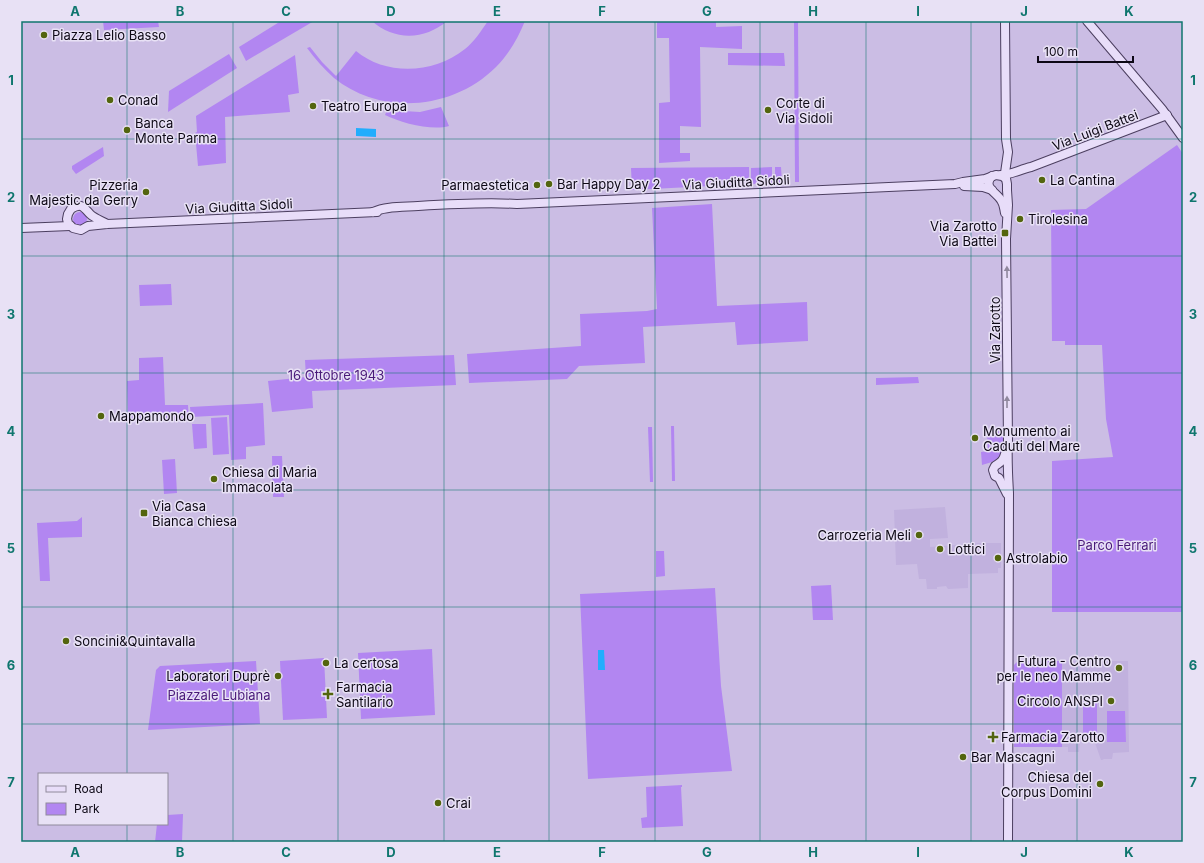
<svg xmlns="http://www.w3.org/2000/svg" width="1204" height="863" viewBox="0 0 1204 863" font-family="Inter,sans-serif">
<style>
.built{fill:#c1b1de}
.green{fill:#b286f1}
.water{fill:#22adfd}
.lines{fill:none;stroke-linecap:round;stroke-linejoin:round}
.secondary-casing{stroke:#4c3f60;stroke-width:10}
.secondary{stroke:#e8ddf9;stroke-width:8}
.oneway{fill:#90889e}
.grid{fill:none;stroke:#0f766e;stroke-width:1;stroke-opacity:0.55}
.poi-dot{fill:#53650e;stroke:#e8e1f5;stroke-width:1.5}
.labels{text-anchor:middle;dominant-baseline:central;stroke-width:3;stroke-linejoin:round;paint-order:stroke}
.poi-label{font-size:13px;fill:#0d0815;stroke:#e8e1f5;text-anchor:start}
.street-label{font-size:13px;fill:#0d0815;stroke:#e8e1f5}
.park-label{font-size:13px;fill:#491979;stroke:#e8e1f5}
.neatline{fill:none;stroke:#0f766e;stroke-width:1.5}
.grid-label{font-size:13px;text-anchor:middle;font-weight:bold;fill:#0f766e}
</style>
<rect width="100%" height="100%" fill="#cbbde4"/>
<g class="built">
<polygon points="945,507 948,538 930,539 930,547 980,543 1001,543 1001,568 998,568 998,573 968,574 968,588 948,589 946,586 937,587 937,589 927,589 926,579 919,579 917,564 896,565 894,510"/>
<polygon points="1018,661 1128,661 1129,752 1113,753 1112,759 1104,759 1102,760 1101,760 1094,740 1080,740 1079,752 1068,752 1068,747 1014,747 1014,665"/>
</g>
<g class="green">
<polygon points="103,21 158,21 159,27 104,30"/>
<polygon points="281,21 314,21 246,61 239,47"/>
<path d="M372 21H447C425 40 394 41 372 21Z"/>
<path d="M488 21H525C518 38 509 54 496 67 453 110 381 116 334 78 324 69 315 59 307 48L310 47 322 62 336 76 356 51C386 76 434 74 465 49 474 42 481 31 488 21Z"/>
<polygon points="657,21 716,21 716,27 742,26 742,49 700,47 701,127 680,126 680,153 690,153 690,161 659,163 659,103 670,102 669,38 657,38"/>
<polygon points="794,21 798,21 799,182 795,182"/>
<polygon points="728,53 784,53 785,66 728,65"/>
<polygon points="229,54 237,68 168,112 169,91"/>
<polygon points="295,55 299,93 288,95 290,112 225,117 226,163 198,166 195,133 197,132 196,116"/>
<path d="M441 107 449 126C432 131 401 123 385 115L387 110 420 112Z"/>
<polygon points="1177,145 1183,154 1183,612 1052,612 1052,461 1113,457 1106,419 1102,345 1065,345 1065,341 1052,341 1051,210 1086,209"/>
<polygon points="103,147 104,156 76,174 72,169 72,166"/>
<polygon points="749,167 749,184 632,190 631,168"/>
<polygon points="772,167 772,183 751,184 751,168"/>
<polygon points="775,167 781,167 782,183 775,183"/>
<polygon points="712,204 717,306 807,302 808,341 737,345 735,322 643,327 645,363 579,366 567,379 469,383 467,354 581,346 580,314 647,311 657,309 652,208"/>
<circle cx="80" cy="219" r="7"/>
<polygon points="171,284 172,305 140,306 139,285"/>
<polygon points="454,355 456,385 312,391 313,408 272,412 268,381 306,377 305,360"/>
<polygon points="163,357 165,405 188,405 189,420 128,422 127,381 139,380 139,358"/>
<polygon points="918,377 919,383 876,385 876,378"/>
<polygon points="263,403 265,445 246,447 246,459 231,460 229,415 191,417 190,407"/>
<polygon points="227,417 229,454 213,455 211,418"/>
<polygon points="192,424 206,424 207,448 194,449"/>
<polygon points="671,426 674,426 675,481 672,481"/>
<polygon points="648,427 652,427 653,482 650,482"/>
<path d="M1004 431C1003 453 1006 459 982 465L981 452 988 451 987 432Z"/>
<polygon points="272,456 282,456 284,497 273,497"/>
<polygon points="175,459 177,493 164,494 162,460"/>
<polygon points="82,517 82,537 48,538 50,581 40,581 37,523 77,521"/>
<polygon points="656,551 664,551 665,576 656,577"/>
<polygon points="831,585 833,620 813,620 811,586"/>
<polygon points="715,588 721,686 732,771 588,779 580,594"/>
<polygon points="432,649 435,715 361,719 358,653"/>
<polygon points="324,658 327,718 283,720 280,661"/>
<polygon points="256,661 260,724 148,730 156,670 160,666"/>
<polygon points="1018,661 1062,661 1062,747 1014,747 1014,665"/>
<rect x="1083" y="701" width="14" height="33"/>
<polygon points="1107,711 1125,711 1126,742 1107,742"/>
<polygon points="682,785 682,787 681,787 683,826 642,828 641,818 647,817 646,787"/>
<polygon points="183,814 182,842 155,842 157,824 167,824 167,815"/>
</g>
<g class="water">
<polygon points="356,128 376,129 376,137 356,136"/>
<polygon points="598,650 604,650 605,670 598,670"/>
</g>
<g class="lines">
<defs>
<g id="secondary">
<path d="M1005 21 1006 139 1008 152 1005 173 1007 184V190L1008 205 1006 239 1008 441C1007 459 1008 475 1009 493L1008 842"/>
<polyline points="1087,21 1162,109 1183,138"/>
<path d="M1001 175C1011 175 1021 169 1031 167L1167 115"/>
<path d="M992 176C982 187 996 192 1001 200 1004 204 1004 208 1005 213"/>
<polyline points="964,186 983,187 992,190"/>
<path d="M373 212C386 206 403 207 418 206 451 204 484 202 517 204L955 184 963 182 985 179 996 175 1002 176 1005 178"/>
<path d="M107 224C102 221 94 218 90 214 84 208 82 202 71 209L68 214 67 219 68 223 73 228 81 230 88 226 107 224 377 212"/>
<polyline points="21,228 70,226"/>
<path d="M1005 454C1003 461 1001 462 995 466L993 470 995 476 999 478 1007 494"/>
</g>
</defs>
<use href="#secondary" class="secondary-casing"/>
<use href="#secondary" class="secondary"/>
</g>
<defs><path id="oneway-solid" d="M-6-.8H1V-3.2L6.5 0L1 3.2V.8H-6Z"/></defs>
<g class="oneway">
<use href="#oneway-solid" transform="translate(1007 272) rotate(-91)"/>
<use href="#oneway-solid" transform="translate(1007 402) rotate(-90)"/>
</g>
<path class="grid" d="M127 21V774M233 21V842M338 21V842M444 21V842M549 21V842M655 21V842M760 21V842M866 21V842M971 21V842M1077 21V842M21 139H1183M21 256H1183M21 373H1183M21 490H1183M21 607H1183M21 724H1183M127 824V842"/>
<g class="poi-dot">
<circle cx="44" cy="35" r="4"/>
<circle cx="110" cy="100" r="4"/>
<circle cx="313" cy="106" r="4"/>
<circle cx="768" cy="110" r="4"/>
<circle cx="127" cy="130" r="4"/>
<circle cx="1042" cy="180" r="4"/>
<circle cx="549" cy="184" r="4"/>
<circle cx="537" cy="185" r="4"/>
<circle cx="146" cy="192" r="4"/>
<circle cx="1020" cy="219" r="4"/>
<rect x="1001" y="229" width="8" height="8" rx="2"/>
<circle cx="101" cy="416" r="4"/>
<circle cx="975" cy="438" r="4"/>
<circle cx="214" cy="479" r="4"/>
<rect x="140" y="509" width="8" height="8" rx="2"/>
<circle cx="919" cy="535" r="4"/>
<circle cx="940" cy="549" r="4"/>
<circle cx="998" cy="558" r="4"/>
<circle cx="66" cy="641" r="4"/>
<circle cx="326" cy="663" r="4"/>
<circle cx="1119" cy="668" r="4"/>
<circle cx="278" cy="676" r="4"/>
<path d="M326 688h4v4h4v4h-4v4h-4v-4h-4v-4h4z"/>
<circle cx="1111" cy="701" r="4"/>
<path d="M991 731h4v4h4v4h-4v4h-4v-4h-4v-4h4z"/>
<circle cx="963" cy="757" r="4"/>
<circle cx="1100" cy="784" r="4"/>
<circle cx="438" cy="803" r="4"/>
</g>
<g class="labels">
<g class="poi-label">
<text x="52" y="35">Piazza Lelio Basso</text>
<text x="118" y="100">Conad</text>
<text x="776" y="103">Corte di<tspan x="776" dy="15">Via Sidoli</tspan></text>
<text x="321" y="106">Teatro Europa</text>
<text x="135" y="123">Banca<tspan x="135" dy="15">Monte Parma</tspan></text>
<text x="1050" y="180">La Cantina</text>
<text x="557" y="184">Bar Happy Day 2</text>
<text x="138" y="185" text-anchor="end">Pizzeria<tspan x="138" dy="15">Majestic da Gerry</tspan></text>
<text x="529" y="185" text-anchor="end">Parmaestetica</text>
<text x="1028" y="219">Tirolesina</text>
<text x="997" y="226" text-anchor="end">Via Zarotto<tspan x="997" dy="15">Via Battei</tspan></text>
<text x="109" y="416">Mappamondo</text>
<text x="983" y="431">Monumento ai<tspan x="983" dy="15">Caduti del Mare</tspan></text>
<text x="222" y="472">Chiesa di Maria<tspan x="222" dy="15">Immacolata</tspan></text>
<text x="152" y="506">Via Casa<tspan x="152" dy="15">Bianca chiesa</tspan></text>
<text x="911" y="535" text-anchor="end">Carrozeria Meli</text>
<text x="948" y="549">Lottici</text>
<text x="1006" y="558">Astrolabio</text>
<text x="74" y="641">Soncini&amp;Quintavalla</text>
<text x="1111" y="661" text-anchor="end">Futura - Centro<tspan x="1111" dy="15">per le neo Mamme</tspan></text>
<text x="334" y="663">La certosa</text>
<text x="270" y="676" text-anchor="end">Laboratori Duprè</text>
<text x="336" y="687">Farmacia<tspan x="336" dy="15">Santilario</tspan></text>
<text x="1103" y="701" text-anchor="end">Circolo ANSPI</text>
<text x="1001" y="737">Farmacia Zarotto</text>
<text x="971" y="757">Bar Mascagni</text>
<text x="1092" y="777" text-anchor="end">Chiesa del<tspan x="1092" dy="15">Corpus Domini</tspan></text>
<text x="446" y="803">Crai</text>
</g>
<g class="street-label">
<text transform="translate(1095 130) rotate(-21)">Via Luigi Battei</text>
<text transform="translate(736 182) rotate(-3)">Via Giuditta Sidoli</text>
<text transform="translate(239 206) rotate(-3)">Via Giuditta Sidoli</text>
<text transform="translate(995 330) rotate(-90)">Via Zarotto</text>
</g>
<g class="park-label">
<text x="336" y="375">16 Ottobre 1943</text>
<text x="1117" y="545">Parco Ferrari</text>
<text x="219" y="695">Piazzale Lubiana</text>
</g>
</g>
<rect width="1204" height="863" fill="none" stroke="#e8e1f5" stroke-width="44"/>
<rect x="38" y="773" width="130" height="52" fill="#e8e1f5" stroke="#908a9b"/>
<rect x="46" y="786" width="20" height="6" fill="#e8ddf9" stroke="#908a9b"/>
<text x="74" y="793" font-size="12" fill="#0d0815">Road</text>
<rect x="46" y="803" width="20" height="12" fill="#b286f1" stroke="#908a9b"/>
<text x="74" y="813" font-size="12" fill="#0d0815">Park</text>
<path d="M1038 56v6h95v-6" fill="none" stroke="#0d0815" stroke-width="2"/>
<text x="1044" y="56" font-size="12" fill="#0d0815" stroke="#e8e1f5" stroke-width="3" paint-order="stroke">100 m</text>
<rect x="22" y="22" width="1160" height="819" class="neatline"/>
<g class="grid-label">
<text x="75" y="16">A</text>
<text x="180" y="16">B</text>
<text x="286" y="16">C</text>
<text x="391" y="16">D</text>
<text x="497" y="16">E</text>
<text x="602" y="16">F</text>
<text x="707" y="16">G</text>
<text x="813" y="16">H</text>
<text x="918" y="16">I</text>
<text x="1024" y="16">J</text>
<text x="1129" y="16">K</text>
<text x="11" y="85">1</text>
<text x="1193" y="85">1</text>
<text x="11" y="202">2</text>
<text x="1193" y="202">2</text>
<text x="11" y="319">3</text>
<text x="1193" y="319">3</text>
<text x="11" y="436">4</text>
<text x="1193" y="436">4</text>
<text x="11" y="553">5</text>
<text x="1193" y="553">5</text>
<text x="11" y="670">6</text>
<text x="1193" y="670">6</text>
<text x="11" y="787">7</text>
<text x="1193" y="787">7</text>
<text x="75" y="857">A</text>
<text x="180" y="857">B</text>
<text x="286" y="857">C</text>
<text x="391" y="857">D</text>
<text x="497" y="857">E</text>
<text x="602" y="857">F</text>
<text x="707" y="857">G</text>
<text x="813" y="857">H</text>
<text x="918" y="857">I</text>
<text x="1024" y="857">J</text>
<text x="1129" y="857">K</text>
</g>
</svg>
